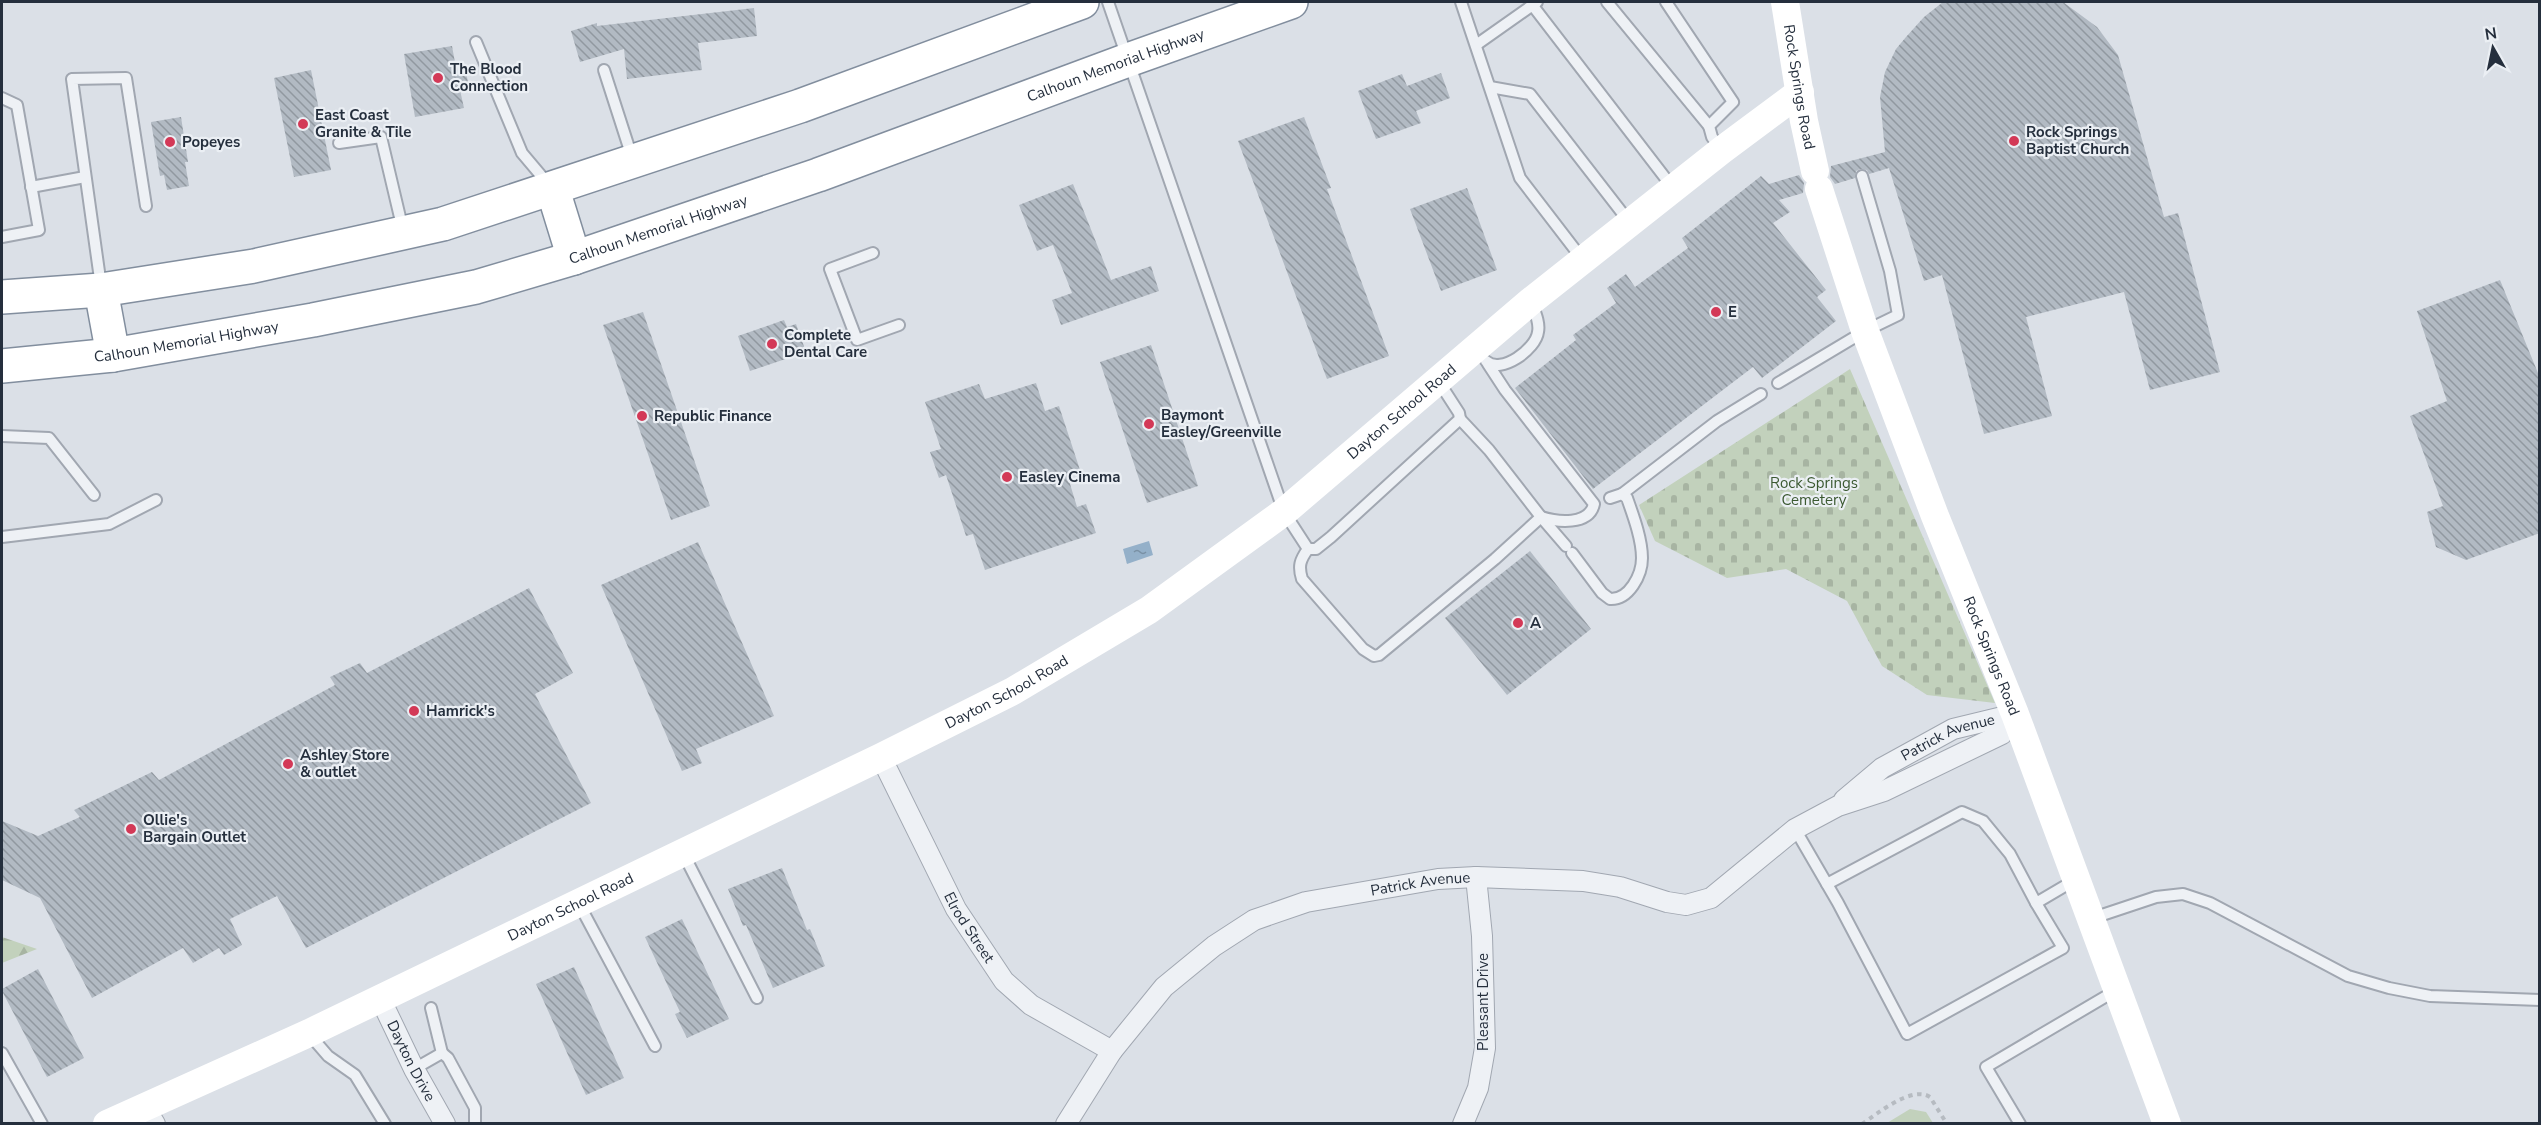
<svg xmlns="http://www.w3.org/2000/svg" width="2541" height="1125" font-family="'Nunito Sans',sans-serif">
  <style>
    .grass { fill: #c2d1bc }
    .forest { fill: url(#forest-firs) }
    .cemetery { fill: url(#cemetery-stones) }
    .water { fill: url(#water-ripples) }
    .building { fill: url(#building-back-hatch) }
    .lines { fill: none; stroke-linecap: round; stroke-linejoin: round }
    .lane-casing { stroke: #a1a7b1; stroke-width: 14 }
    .street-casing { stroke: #a1a7b1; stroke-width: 22 }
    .highway-casing { stroke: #828e9e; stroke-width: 36 }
    .path { stroke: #b6bbc1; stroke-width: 4; stroke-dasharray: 4.5 4.5; stroke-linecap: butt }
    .lane { stroke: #eef1f5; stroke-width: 10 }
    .street { stroke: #eef1f5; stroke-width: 20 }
    .secondary { stroke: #fff; stroke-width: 28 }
    .highway { stroke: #fff; stroke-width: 33 }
    .poi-dot { fill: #d33957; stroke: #ebeff4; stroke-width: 2 }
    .labels { text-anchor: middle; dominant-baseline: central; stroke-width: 4.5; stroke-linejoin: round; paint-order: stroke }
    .street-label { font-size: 15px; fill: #252f3d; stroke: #ebeff4 }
    .poi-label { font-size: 15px; font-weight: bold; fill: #252f3d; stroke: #ebeff4; text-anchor: start }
    .park-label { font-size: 15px; fill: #3b5931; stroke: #ebeff4 }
  </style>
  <defs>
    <pattern id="forest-firs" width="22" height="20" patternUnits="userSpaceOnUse" patternTransform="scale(1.5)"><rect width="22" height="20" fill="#c2d1bc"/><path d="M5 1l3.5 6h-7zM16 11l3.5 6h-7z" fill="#a7b4a2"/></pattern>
    <pattern id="cemetery-stones" width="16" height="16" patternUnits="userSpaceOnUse" patternTransform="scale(1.5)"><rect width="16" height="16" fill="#c2d1bc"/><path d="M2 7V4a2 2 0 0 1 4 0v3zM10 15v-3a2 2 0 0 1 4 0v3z" fill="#a7b4a2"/></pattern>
    <pattern id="water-ripples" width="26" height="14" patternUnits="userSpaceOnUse" patternTransform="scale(1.5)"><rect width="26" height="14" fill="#94b0c9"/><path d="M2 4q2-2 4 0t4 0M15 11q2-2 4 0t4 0" fill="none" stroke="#7990a4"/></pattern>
    <pattern id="building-back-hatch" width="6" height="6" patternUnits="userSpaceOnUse" patternTransform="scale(1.5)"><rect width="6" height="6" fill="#b2bac3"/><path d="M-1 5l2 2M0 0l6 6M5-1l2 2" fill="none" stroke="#9198a0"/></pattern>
  </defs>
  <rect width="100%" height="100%" fill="#dbe0e7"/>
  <polygon class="grass" points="1910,1109 1926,1112 1933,1123 1887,1123"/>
  <polygon class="forest" points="2,937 37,949 2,963"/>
  <polygon class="cemetery" points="1850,369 1995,703 1927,695 1882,666 1847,601 1786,569 1727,578 1655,541 1639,505"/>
  <polygon class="water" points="1149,541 1153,555 1127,564 1123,549"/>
  <g class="building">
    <polygon points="1943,2 2063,2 2097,27 2118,55 2164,217 2178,213 2220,372 2150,390 2124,292 2026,317 2052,416 1984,434 1942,275 1924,281 1889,168 1869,174 1867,170 1860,169 1856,171 1855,178 1835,184 1830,177 1831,166 1885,152 1880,97 1885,72 1896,49 1906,37 1924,17"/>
    <polygon points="754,8 757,36 698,43 702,70 627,79 624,49 580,62 571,31 597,23 597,26"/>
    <polygon points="452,46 456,68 465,66 469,88 460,90 464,108 415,117 404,54"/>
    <polygon points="311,70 331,170 294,177 274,78"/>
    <polygon points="1441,73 1450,98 1416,111 1421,123 1376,139 1358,91 1402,74 1407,86"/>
    <polygon points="181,117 188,162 185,162 189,186 167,190 164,175 160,176 151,122"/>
    <polygon points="1304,117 1331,188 1327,189 1389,356 1327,379 1238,141"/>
    <polygon points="1799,175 1804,183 1803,193 1779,200 1790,212 1773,223 1826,290 1817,297 1836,321 1762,378 1753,367 1593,489 1515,388 1576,340 1573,335 1616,303 1607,288 1626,274 1635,287 1688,248 1682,238 1761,176 1769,184"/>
    <polygon points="1073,184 1111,280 1151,266 1159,291 1061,325 1052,300 1072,293 1053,245 1037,251 1019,205"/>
    <polygon points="1467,188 1497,270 1441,291 1410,209"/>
    <polygon points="2500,280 2540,378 2540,533 2466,560 2436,547 2427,512 2443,506 2410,416 2447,401 2417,311"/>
    <polygon points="643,312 710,506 671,520 603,325"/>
    <polygon points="784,320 787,327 796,324 806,352 750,371 738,336"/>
    <polygon points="1151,345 1198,486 1147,503 1100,362"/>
    <polygon points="1036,383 1045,411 1059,406 1080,470 1067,474 1077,507 1086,504 1096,533 985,570 973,534 966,536 946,475 939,478 930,452 941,449 925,402 979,384 985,399"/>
    <polygon points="698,542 774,716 696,749 702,763 682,771 601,585"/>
    <polygon points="1530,551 1591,629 1507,695 1445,618"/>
    <polygon points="529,588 573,673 535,694 591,803 306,948 277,896 230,919 242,945 224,955 219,948 193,963 183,948 92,998 40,898 2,880 2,821 38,836 80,817 74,810 152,772 159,780 335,685 330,677 360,663 367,673"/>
    <polygon points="782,868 807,930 810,929 825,966 773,988 746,925 743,926 728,889"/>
    <polygon points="682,919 729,1019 687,1038 675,1014 680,1012 645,937"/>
    <polygon points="574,967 624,1078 586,1095 536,984"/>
    <polygon points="38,969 84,1058 47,1077 2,991 2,989"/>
  </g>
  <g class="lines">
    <g class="lane-casing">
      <g id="lane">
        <polyline points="1108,2 1284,512 1308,549 1316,549 1331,537 1460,419 1459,413 1439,382"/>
        <polyline points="1461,2 1520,178 1583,260"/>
        <polyline points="1607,2 1709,126"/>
        <polyline points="1666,2 1733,102 1709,126 1712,137 1720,148"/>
        <polyline points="1533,6 1673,188"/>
        <polyline points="476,42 522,153 549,185"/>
        <polyline points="1476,45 1537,2"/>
        <polyline points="604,70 632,157"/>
        <polyline points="1490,87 1530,94 1630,223"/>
        <polyline points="2,98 17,105 39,230 2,237"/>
        <polyline points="339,143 381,137 403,230"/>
        <polyline points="31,187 85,177"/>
        <polyline points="873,253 830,269 857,340 899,325"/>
        <polyline points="101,286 72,79 126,78 146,206"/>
        <path d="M 1486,361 C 1501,375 1536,349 1538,332 C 1540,323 1535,312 1532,304"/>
        <path d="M 1488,364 L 1505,390 L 1594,504 C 1589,526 1557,522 1541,517"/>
        <polyline points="1778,383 1865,331 1898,315 1890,271 1862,176"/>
        <polyline points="2,436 49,438 94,495"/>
        <polyline points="1622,494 1717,421 1761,394"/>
        <polyline points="1541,517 1566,546"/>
        <polyline points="2,537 109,524 156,500"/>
        <path d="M 1308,549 C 1300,560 1298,566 1302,579 L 1363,649 L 1374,656 L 1379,655 L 1495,559 L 1541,517 L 1489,450 L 1460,419"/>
        <path d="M 1572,553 L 1602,593 L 1610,599 C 1629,600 1642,575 1642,558 C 1642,539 1633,515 1627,498 L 1622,494 L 1610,498"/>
        <polyline points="1795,829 1838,903 1907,1034 2063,948 2036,903 2075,880"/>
        <polyline points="683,853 757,998"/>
        <polyline points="1827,884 1962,812 1983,821 2010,854 2036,903"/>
        <polyline points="579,904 655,1046"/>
        <polyline points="2093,918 2156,897 2183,894 2210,903 2348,976 2389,988 2430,996 2540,1000"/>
        <polyline points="431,1008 442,1053"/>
        <polyline points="309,1034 328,1056 355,1075 385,1124"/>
        <polyline points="2,1053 42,1124"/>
        <polyline points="414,1069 442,1053 448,1058 475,1108 475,1124"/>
        <polyline points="2020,1124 1986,1067 2115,991"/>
      </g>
    </g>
    <g class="street-casing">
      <g id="street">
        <path id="s1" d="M 881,757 L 956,909 L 1004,981 L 1031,1005 L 1112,1051"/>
        <path id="s2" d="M 1844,800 L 1882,768 L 1953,729 L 2015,714"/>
        <path id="s3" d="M 380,998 L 414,1069 L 445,1124"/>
        <polyline points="145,1107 155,1124"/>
        <path id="s4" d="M 1066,1124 L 1112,1051 L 1164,987 L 1214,946 L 1254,920 L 1306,902 L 1438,879 L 1476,877 L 1583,881 L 1620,887 L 1667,902 L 1686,905 L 1711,898 L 1795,829 L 1838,806 L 1884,791 L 2002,734 L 2015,714"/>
        <polyline points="1463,1124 1478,1088 1485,1048 1482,936 1476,877"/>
      </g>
    </g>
    <g class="highway-casing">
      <g id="highway">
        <polyline points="553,190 574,258"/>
        <polyline points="101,290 113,355"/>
        <polyline points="2,297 101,290 254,266 443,224 800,106 1082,2"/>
        <path id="s8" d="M 2,366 L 113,355 L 313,320 L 476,287 L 574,258 L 818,175 L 1128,60 L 1291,2"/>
      </g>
    </g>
    <path class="path" d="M 1862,1124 C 1877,1114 1912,1085 1930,1097 L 1947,1124"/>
    <use href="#lane" class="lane"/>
    <use href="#street" class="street"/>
    <g class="secondary">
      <path id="s5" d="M 1785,2 L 1804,121 L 1815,171"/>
      <path id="s6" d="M 1819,189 L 1865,331 L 1935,516 L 2015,714 L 2167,1124"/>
      <path id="s7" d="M 107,1124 L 309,1033 L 881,757 L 1013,691 L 1149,610 L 1284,512 L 1531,301 L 1722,150 L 1800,92"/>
    </g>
    <use href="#highway" class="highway"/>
  </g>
  <g class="poi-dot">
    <circle cx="438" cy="78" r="6"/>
    <circle cx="303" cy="124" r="6"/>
    <circle cx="2014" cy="141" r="6"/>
    <circle cx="170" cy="142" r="6"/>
    <circle cx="1716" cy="312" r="6"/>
    <circle cx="772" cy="344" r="6"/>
    <circle cx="642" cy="416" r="6"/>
    <circle cx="1149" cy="424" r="6"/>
    <circle cx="1007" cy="477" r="6"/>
    <circle cx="1518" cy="623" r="6"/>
    <circle cx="414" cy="711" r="6"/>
    <circle cx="288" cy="764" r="6"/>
    <circle cx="131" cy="829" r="6"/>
  </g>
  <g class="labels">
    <g class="street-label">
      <text stroke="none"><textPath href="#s8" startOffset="1158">Calhoun Memorial Highway</textPath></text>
      <text stroke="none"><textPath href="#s5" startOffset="86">Rock Springs Road</textPath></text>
      <text stroke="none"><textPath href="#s8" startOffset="672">Calhoun Memorial Highway</textPath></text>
      <text stroke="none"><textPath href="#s8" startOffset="186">Calhoun Memorial Highway</textPath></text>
      <text stroke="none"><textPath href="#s7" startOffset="1484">Dayton School Road</textPath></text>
      <text stroke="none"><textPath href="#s6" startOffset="498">Rock Springs Road</textPath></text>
      <text stroke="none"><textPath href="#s7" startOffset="998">Dayton School Road</textPath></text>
      <text stroke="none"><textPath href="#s2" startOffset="123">Patrick Avenue</textPath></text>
      <text stroke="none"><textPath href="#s4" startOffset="452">Patrick Avenue</textPath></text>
      <text stroke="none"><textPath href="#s7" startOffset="512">Dayton School Road</textPath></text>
      <text stroke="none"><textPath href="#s1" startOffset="192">Elrod Street</textPath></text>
      <text transform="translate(1483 1002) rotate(-90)">Pleasant Drive</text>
      <text stroke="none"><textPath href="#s3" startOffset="70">Dayton Drive</textPath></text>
    </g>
    <g class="poi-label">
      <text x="450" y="69">The Blood<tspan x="450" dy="17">Connection</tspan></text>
      <text x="315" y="115">East Coast<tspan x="315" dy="17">Granite &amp; Tile</tspan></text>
      <text x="2026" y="132">Rock Springs<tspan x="2026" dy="17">Baptist Church</tspan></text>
      <text x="182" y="142">Popeyes</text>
      <text x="1728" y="312">E</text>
      <text x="784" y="335">Complete<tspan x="784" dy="17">Dental Care</tspan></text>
      <text x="1161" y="415">Baymont<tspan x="1161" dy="17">Easley/Greenville</tspan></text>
      <text x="654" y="416">Republic Finance</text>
      <text x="1019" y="477">Easley Cinema</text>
      <text x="1530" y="623">A</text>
      <text x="426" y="711">Hamrick's</text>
      <text x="300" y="755">Ashley Store<tspan x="300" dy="17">&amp; outlet</tspan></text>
      <text x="143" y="820">Ollie's<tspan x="143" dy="17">Bargain Outlet</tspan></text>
    </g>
    <g class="park-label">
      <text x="1814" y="483">Rock Springs<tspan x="1814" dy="17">Cemetery</tspan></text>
    </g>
  </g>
  <rect width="2541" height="1125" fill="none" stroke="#252f3d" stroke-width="6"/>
  <g transform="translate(2493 48) rotate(351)" stroke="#ebeff4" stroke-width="4.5" paint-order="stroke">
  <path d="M0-4.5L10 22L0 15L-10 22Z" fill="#252f3d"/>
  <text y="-9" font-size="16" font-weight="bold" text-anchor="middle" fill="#252f3d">N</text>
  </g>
</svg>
